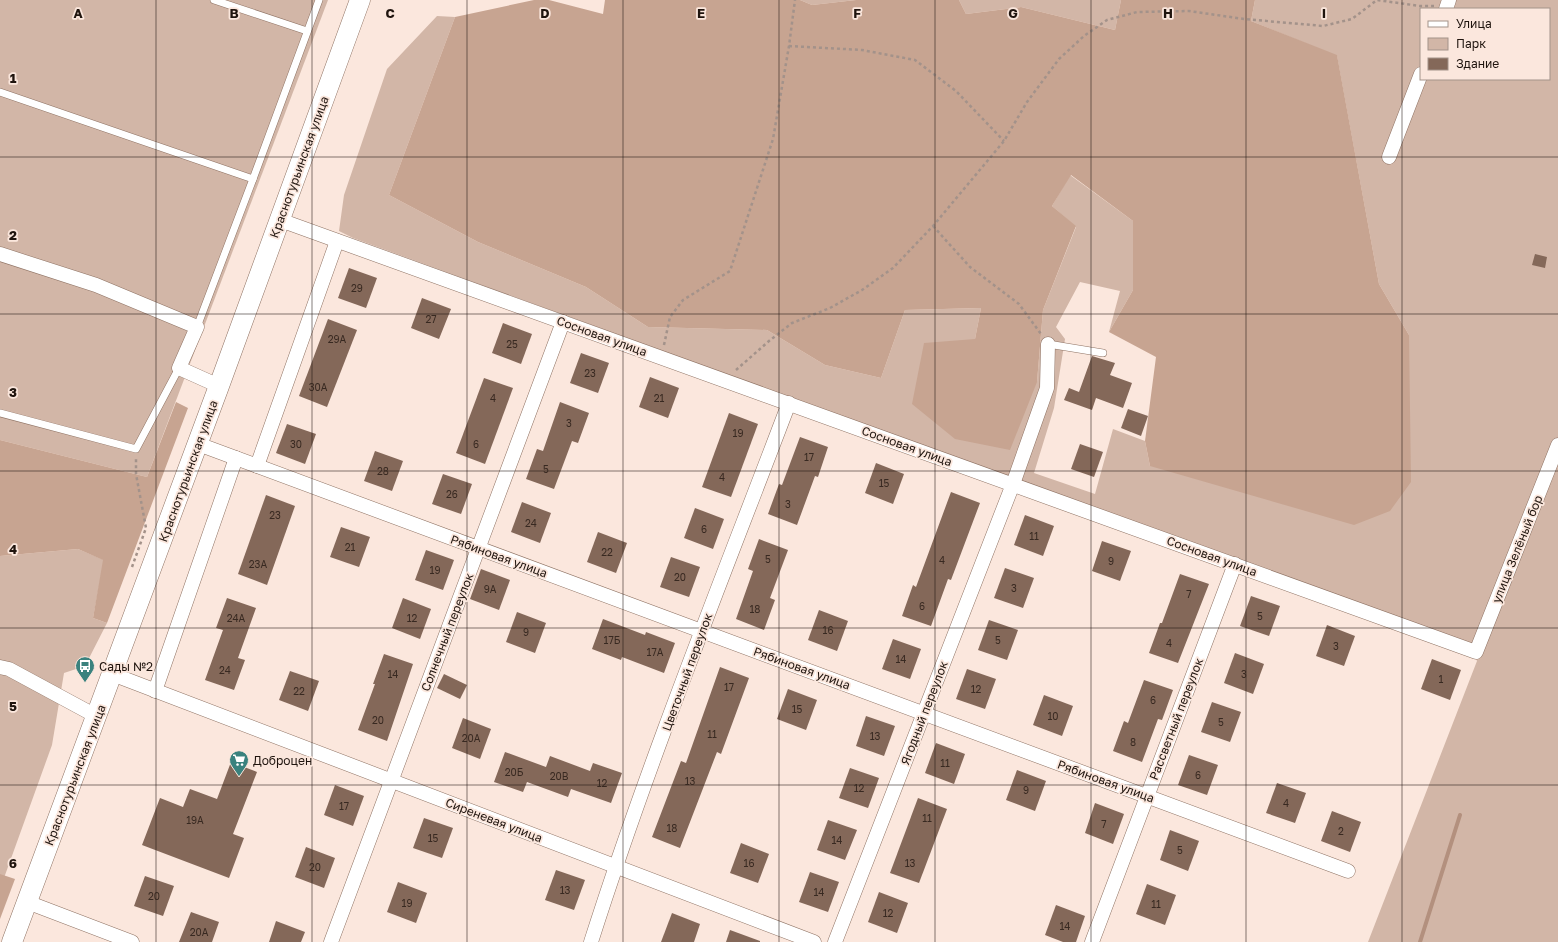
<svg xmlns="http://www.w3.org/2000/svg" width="1558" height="942" font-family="'Golos Text',sans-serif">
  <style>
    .green { fill: #d2b6a7; fill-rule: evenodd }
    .forest { fill: #c7a491 }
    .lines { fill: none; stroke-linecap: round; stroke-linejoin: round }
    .stream { stroke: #b3907e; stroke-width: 4 }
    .building { fill: #846859 }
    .lane-casing { stroke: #8f7364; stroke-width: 8 }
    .street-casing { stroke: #8f7364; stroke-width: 15 }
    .secondary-casing { stroke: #8f7364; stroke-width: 21 }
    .path { stroke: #a3928a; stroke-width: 2.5; stroke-dasharray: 3 3; stroke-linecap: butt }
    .lane { stroke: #fff; stroke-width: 7 }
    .street { stroke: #fff; stroke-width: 14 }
    .secondary { stroke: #fff; stroke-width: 20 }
    .grid { fill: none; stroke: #1f140e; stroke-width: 1; stroke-opacity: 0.55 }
    .labels { text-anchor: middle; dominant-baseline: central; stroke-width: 3.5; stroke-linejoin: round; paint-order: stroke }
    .number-label { font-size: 10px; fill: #382921 }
    .street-label { font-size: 12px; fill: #1f140e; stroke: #fbe7dd }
    .poi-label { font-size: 12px; fill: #1f140e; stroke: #fbe7dd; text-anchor: start }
    .grid-label { font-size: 13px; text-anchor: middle; font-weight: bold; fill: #1f140e; stroke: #fbe7dd; stroke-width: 3.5; stroke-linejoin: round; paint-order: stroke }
  </style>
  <rect width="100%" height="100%" fill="#fbe7dd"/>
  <g class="green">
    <polygon points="0,0 328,0 147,477 0,440"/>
    <polygon points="800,0 856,0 812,5"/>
    <polygon points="959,0 1121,0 1115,30 1021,7 966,14"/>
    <path d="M 1255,0 L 1558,0 L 1558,942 L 1368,942 L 1477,661 L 1469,643 L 1128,521 L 353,238 L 339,231 L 344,195 L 387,69 L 437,16 L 455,17 L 389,195 L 478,242 L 586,287 L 648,327 L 767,330 L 825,365 L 881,378 L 905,310 L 981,308 L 975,339 L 1037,382 L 1043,310 L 1076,227 L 1052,206 L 1070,175 L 1133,221 L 1133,290 L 1109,332 L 1120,291 L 1080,282 L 1056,327 L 1065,339 L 1054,408 L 1034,473 L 1095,494 L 1113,429 L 1145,441 L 1150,466 L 1409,335 L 1379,284 L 1337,56 L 1251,21 ZM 1421,9 L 1549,9 L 1549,79 L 1421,79 Z"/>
    <polygon points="78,549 104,560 93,618 107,623 85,666 64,673 52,745 0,889 0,556"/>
  </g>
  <g class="forest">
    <polygon points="534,0 549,0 603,14 605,0 800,0 812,5 856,0 959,0 966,14 1021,7 1115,30 1121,0 1255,0 1251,21 1337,55 1379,284 1409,335 1411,482 1390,511 1354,525 1150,466 1145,441 1156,357 1109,332 1133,290 1133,221 1071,175 1052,206 1076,226 1043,310 1037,382 1010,450 955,439 912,404 924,343 975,339 981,308 905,310 881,378 825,365 767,330 648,327 586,287 478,242 389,195 455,17"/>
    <polygon points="176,402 188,408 107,623 93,618 103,560 78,549 0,556 0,440 147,477"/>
    <polygon points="0,874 15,879 0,919"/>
  </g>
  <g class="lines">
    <polyline class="stream" points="1420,942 1460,815"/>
  </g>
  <g class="building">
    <polygon points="1535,254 1547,257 1545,268 1532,265"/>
    <polygon points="349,268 377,278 366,308 338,298"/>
    <polygon points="422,298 451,309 439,339 411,328"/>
    <polygon points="328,319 357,330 327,407 299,396"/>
    <polygon points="503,323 532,334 521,364 492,353"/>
    <polygon points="581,353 609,363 598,393 570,383"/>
    <polygon points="1092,356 1115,363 1110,375 1132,383 1123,408 1096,398 1092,410 1064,400 1069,388 1079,392"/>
    <polygon points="650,377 679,388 668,418 639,407"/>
    <polygon points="484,378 513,388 485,464 456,453"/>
    <polygon points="560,402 589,413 578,443 572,441 554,489 526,479 537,449 543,451"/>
    <polygon points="1128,409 1148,416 1141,436 1121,428"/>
    <polygon points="729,413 758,424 731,497 702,487"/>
    <polygon points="287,424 316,434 305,464 276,453"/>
    <polygon points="800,437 828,447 818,477 815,476 797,525 768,514 779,484 782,485"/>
    <polygon points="1080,444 1103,452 1094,477 1071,469"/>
    <polygon points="375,451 403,461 392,491 364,481"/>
    <polygon points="876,463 904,474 893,504 865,493"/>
    <polygon points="443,474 472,484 461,514 432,504"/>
    <polygon points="951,492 980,503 951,580 948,579 931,626 902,616 913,585 916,587"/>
    <polygon points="266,495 295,506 267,585 238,574"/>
    <polygon points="522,502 551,513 540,543 511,532"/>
    <polygon points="695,508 724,519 713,549 684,538"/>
    <polygon points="1025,515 1054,526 1043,556 1014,545"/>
    <polygon points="341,527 370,537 359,567 330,557"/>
    <polygon points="598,532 627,543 616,573 587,562"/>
    <polygon points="759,539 788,550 770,598 775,600 764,630 736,619 753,571 748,569"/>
    <polygon points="1102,541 1131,551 1120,581 1092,571"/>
    <polygon points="426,550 454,560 443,590 415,580"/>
    <polygon points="671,557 700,567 689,597 660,587"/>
    <polygon points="1005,568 1034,578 1023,608 994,598"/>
    <polygon points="481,569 510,580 499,610 470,599"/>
    <polygon points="1180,574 1209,584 1178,663 1149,653 1160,623 1162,623"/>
    <polygon points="1251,596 1280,606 1269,636 1240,626"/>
    <polygon points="227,598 256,608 238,658 245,660 234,690 205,680 223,630 216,628"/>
    <polygon points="403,598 431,609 420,639 392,628"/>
    <polygon points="819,610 848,621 837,651 808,640"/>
    <polygon points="517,612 546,623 535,653 506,642"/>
    <polygon points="603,619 645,635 646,632 675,643 664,673 622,657 621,660 592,649"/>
    <polygon points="989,620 1018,630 1007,660 978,650"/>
    <polygon points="1327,625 1355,636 1344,666 1316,656"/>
    <polygon points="893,639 921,649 910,679 882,669"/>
    <polygon points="1235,653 1264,664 1253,694 1224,683"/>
    <polygon points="384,654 413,664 387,741 358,730 375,684 373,684"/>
    <polygon points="1432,659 1461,670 1450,700 1421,689"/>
    <polygon points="720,667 749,678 721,754 717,752 680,848 652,837 681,761 686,763"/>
    <polygon points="967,669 996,679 985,709 956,699"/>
    <polygon points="290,671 319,681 308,711 279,700"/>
    <polygon points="444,674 467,685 460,699 437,688"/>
    <polygon points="1144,680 1173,690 1162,720 1158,719 1142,762 1113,751 1124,721 1128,723"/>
    <polygon points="788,689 817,700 806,730 777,719"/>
    <polygon points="1044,695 1073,706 1062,736 1033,725"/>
    <polygon points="1212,702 1241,712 1230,742 1201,732"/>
    <polygon points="866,716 895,726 884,756 856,746"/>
    <polygon points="463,718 491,729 480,759 452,748"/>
    <polygon points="936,743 965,754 954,784 925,773"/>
    <polygon points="505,752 546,767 550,756 590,771 593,763 622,773 611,803 571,789 568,797 527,782 523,792 494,782"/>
    <polygon points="1189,755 1218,765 1207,795 1178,785"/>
    <polygon points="231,762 257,772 233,834 244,838 229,878 142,845 160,798 183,807 190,789 217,799"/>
    <polygon points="850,768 879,778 868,808 839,798"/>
    <polygon points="1017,770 1046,781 1035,811 1006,800"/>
    <polygon points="1277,783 1306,793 1295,823 1266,813"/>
    <polygon points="335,785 364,796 353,826 324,815"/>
    <polygon points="918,798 947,809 919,883 890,873"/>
    <polygon points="1095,803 1124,814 1113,844 1085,833"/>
    <polygon points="1332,811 1361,822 1350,852 1321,841"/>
    <polygon points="424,818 453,828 442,858 413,848"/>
    <polygon points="828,820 857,830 845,860 817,850"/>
    <polygon points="1170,830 1199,841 1188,871 1160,860"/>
    <polygon points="741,843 769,854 758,883 730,873"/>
    <polygon points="306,847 335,858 324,888 295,877"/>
    <polygon points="556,870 585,880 574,910 545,900"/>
    <polygon points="810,872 839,882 828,912 799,902"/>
    <polygon points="145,876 174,886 163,916 134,906"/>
    <polygon points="398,882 427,893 416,923 387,912"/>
    <polygon points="1147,884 1176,895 1165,925 1136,914"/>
    <polygon points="879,892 908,903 897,933 868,922"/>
    <polygon points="1056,905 1085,916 1076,942 1063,942 1045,935"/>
    <polygon points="191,912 219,922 212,942 179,942"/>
    <polygon points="672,913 700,924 694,942 661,942"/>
    <polygon points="276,921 305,932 301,942 269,942"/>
    <polygon points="730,930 760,941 760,942 726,942"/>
  </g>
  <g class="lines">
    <g class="lane-casing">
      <g id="lane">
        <polyline points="214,0 307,31"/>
        <polyline points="0,92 253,179"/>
        <polyline points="197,327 253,179 319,0"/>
        <polyline points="1048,344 1103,353"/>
        <polyline points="0,413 136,449 179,368"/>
      </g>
    </g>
    <g class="street-casing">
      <g id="street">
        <polyline points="1446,9 1449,0"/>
        <polyline points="1389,157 1421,74"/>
        <polyline points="280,220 1476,652 1558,445"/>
        <polyline points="0,254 96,285 197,327 179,368 219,386"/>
        <polyline points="198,444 1348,871"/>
        <polyline points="257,466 337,241"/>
        <polyline points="0,667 9,669 96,716"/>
        <polyline points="112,674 814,942"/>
        <polyline points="155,691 236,458"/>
        <polyline points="27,902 132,942"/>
        <polyline points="331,942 563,322"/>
        <path d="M 591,942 C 649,760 721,582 789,403"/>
        <polyline points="835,942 1013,484 1047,388 1048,344"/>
        <polyline points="1092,942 1235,564"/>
      </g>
    </g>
    <g class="secondary-casing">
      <polyline id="secondary" points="12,942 219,386 360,0"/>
    </g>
    <g class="path">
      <polyline points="789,46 862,50 915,60 956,91 1004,141"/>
      <polyline points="933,226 970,267 1019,304 1041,334"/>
      <polyline points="664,345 670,317 683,300 730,271 773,139 789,46 795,0"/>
      <polyline points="736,370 769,341 792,323 830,308 862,290 893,268 933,226 1004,141 1027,102 1059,59 1084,36 1107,20 1137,12 1189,11 1244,19 1323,26 1352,19 1377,0 1420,6 1434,6"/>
      <polyline points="132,567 146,528 136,474 136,457"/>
    </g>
    <use href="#lane" class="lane"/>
    <use href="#street" class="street"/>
    <use href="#secondary" class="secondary"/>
  </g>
  <path class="grid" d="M 156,0 L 156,942M 312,0 L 312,942M 467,0 L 467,942M 623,0 L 623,942M 779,0 L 779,942M 935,0 L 935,942M 1091,0 L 1091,942M 1246,0 L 1246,942M 1402,0 L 1402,942M 0,157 L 1558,157M 0,314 L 1558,314M 0,471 L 1558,471M 0,628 L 1558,628M 0,785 L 1558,785"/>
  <defs>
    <g id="bus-pin" transform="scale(1)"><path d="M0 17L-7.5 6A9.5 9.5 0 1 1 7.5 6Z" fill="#3a827e" stroke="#fbe7dd"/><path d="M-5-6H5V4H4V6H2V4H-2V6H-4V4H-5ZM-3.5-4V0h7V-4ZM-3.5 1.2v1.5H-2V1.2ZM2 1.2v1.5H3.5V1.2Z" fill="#fff"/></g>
    <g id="supermarket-pin" transform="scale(1)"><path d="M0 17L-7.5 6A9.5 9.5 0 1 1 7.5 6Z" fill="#3a827e" stroke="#fbe7dd"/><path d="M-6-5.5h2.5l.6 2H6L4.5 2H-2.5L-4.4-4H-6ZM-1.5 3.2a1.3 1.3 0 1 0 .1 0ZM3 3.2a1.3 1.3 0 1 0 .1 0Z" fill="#fff"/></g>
  </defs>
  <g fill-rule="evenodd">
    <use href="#bus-pin" x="85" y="666"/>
    <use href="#supermarket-pin" x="239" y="760"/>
  </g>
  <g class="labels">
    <g class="number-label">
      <text x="357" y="288">29</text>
      <text x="431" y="319">27</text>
      <text x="337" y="339">29А</text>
      <text x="512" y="344">25</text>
      <text x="590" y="373">23</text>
      <text x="318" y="387">30А</text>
      <text x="493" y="398">4</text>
      <text x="659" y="398">21</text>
      <text x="569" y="423">3</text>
      <text x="738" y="433">19</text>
      <text x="296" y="444">30</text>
      <text x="476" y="444">6</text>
      <text x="809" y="457">17</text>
      <text x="546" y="469">5</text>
      <text x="383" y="471">28</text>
      <text x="722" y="477">4</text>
      <text x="884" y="483">15</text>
      <text x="452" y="494">26</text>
      <text x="788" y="504">3</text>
      <text x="275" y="515">23</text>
      <text x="531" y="523">24</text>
      <text x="704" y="529">6</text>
      <text x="1034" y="536">11</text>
      <text x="350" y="547">21</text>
      <text x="607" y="552">22</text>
      <text x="768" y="559">5</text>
      <text x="942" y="560">4</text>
      <text x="1111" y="561">9</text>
      <text x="258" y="564">23А</text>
      <text x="435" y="570">19</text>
      <text x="680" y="577">20</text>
      <text x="1014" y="588">3</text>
      <text x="490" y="589">9А</text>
      <text x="1189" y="594">7</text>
      <text x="922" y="606">6</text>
      <text x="755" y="609">18</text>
      <text x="1260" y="616">5</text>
      <text x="236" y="618">24А</text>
      <text x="412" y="618">12</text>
      <text x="828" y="630">16</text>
      <text x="526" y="632">9</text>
      <text x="612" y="640">17Б</text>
      <text x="998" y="640">5</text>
      <text x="1169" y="643">4</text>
      <text x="1336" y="646">3</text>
      <text x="655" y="652">17А</text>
      <text x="901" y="659">14</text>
      <text x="225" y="670">24</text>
      <text x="393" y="674">14</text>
      <text x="1244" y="674">3</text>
      <text x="1441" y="679">1</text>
      <text x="729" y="687">17</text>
      <text x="976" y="689">12</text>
      <text x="299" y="691">22</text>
      <text x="1153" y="700">6</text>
      <text x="797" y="709">15</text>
      <text x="1053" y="716">10</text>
      <text x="378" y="720">20</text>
      <text x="1221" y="722">5</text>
      <text x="712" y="734">11</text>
      <text x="875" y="736">13</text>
      <text x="471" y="738">20А</text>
      <text x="1133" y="742">8</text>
      <text x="945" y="763">11</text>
      <text x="514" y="772">20Б</text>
      <text x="1198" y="775">6</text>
      <text x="559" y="776">20В</text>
      <text x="690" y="781">13</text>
      <text x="602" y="783">12</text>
      <text x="859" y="788">12</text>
      <text x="1026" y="790">9</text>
      <text x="1286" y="803">4</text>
      <text x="344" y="806">17</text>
      <text x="927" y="818">11</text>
      <text x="195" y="820">19А</text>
      <text x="1104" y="824">7</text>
      <text x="672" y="828">18</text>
      <text x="1341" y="831">2</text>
      <text x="433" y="838">15</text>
      <text x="837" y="840">14</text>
      <text x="1180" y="850">5</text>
      <text x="749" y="863">16</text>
      <text x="910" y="863">13</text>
      <text x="315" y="867">20</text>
      <text x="565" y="890">13</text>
      <text x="819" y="892">14</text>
      <text x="154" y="896">20</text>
      <text x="407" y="903">19</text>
      <text x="1156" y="904">11</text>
      <text x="888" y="913">12</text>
      <text x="1065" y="926">14</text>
      <text x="199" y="932">20А</text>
    </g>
    <g class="street-label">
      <text transform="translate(299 167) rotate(-70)">Краснотурьинская улица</text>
      <text transform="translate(602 336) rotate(20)">Сосновая улица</text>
      <text transform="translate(907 446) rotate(20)">Сосновая улица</text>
      <text transform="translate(188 471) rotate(-70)">Краснотурьинская улица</text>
      <text transform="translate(1517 549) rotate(-68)">улица Зелёный бор</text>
      <text transform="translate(499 556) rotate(20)">Рябиновая улица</text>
      <text transform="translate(1212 556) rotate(20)">Сосновая улица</text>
      <text transform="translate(447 632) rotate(-69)">Солнечный переулок</text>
      <text transform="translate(802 668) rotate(20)">Рябиновая улица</text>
      <text transform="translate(687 672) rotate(-70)">Цветочный переулок</text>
      <text transform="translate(924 713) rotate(-69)">Ягодный переулок</text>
      <text transform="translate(1176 719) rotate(-69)">Рассветный переулок</text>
      <text transform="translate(75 775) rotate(-69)">Краснотурьинская улица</text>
      <text transform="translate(1106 781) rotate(20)">Рябиновая улица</text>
      <text transform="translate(494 820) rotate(21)">Сиреневая улица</text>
    </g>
    <g class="poi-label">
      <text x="99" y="666">Сады №2</text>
      <text x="253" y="760">Доброцен</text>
    </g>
  </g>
  <g class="grid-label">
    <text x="78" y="18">A</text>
    <text x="234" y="18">B</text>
    <text x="390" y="18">C</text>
    <text x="545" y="18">D</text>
    <text x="701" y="18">E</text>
    <text x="857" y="18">F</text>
    <text x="1013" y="18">G</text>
    <text x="1168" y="18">H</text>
    <text x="1324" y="18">I</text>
    <text x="13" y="83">1</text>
    <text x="13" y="240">2</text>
    <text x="13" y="397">3</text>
    <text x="13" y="554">4</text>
    <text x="13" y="711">5</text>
    <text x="13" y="868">6</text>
  </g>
  <rect x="1420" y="8" width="130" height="72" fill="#fbe7dd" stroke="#a3938a"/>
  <rect x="1428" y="21" width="20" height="6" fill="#ffffff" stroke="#a3938a"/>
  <text x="1456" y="28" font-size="12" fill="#1f140e">Улица</text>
  <rect x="1428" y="38" width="20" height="12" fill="#d2b6a7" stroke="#a3938a"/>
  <text x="1456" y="48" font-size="12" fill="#1f140e">Парк</text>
  <rect x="1428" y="58" width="20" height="12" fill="#846859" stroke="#a3938a"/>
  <text x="1456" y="68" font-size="12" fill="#1f140e">Здание</text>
</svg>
